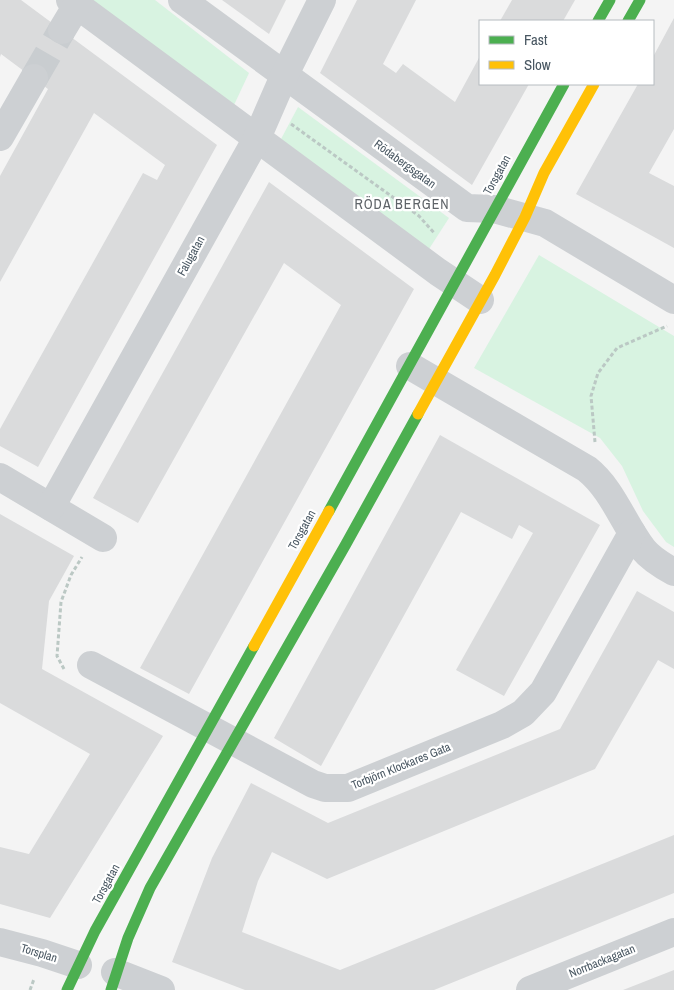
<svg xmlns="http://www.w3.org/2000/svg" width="674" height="990" font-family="'Archivo Narrow',sans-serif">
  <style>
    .green { fill: #d8f3e1 }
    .building { fill: #dadbdc }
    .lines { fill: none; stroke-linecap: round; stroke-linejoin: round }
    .street-tunnel { stroke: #c9cdd0; stroke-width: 28; stroke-dasharray: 28 14; stroke-linecap: butt }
    .path { stroke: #bbc8c4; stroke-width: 3; stroke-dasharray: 4 2.5; stroke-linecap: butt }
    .street { stroke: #cdd0d3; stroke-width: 28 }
    .fast { stroke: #4caf50; stroke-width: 11 }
    .slow { stroke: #ffc107; stroke-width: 11 }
    .labels { text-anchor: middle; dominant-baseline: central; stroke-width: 4.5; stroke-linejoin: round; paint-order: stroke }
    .street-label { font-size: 12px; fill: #495762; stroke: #fff }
    .neighbourhood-label { font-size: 14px; letter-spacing: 1px; fill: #5e6368; stroke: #fff }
  </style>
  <rect width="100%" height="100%" fill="#f4f4f4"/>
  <g class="green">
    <polygon points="92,0 155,0 249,73 234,105"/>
    <polygon points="298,107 449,218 429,249 281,139"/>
    <polygon points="539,255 674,336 674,547 666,542 643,511 622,466 600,438 474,368"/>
  </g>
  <g class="building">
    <polygon points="0,0 21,0 217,145 38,467 0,446 0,429 143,173 157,180 165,165 94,113 0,282 0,176 48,89 1,54 0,57"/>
    <polygon points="222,0 286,0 269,34"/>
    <polygon points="357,0 416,0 383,64 396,73 403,64 455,102 480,56 480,84 529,84 472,185 320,73"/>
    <polygon points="512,0 575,0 563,21 500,21"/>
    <polygon points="674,18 674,129 649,173 674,186 674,248 576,194 638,84 653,84 653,57"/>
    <polygon points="269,182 414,289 189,694 140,668 341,305 284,263 138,523 93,498"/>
    <polygon points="440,435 600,525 504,696 456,670 533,533 519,525 512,539 461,512 321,766 274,738"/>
    <polygon points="0,514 74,556 49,601 42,669 163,736 50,918 0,904 0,847 29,854 90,754 0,703"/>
    <polygon points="637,591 674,612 674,669 658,660 595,769 327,879 272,852 258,881 242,932 340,970 674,835 674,893 434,990 245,990 172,962 212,858 251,783 328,823 560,729"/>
    <polygon points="674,970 674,990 623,990"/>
  </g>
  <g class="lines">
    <polyline class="street-tunnel" points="34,78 62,30"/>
    <g class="path">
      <polyline points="291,124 419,216 435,234"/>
      <polyline points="595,442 591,396 598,373 617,348 667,326"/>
      <polyline points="64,669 57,656 61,602 71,575 82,557"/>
      <polyline points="30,990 34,979"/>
    </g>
    <g class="street">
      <polyline points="70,0 438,272 480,300"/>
      <polyline points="182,0 467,208 494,209 545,223 674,300"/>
      <polyline points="62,30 77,5"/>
      <polyline points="0,137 34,78"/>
      <path d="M 410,366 L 587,469 C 613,490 623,523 643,549 C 651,559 663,566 674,572"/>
      <polyline points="0,477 103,538"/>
      <polyline points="51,507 257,138 284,76 322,0"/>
      <polyline points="91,665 313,784 325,788 348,788 502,725 523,713 543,692 632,533"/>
      <polyline points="0,942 42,953 78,965"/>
      <polyline points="115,972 161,990"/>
      <polyline points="530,990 674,932"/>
    </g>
    <g class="fast">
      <polyline points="598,21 610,0"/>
      <polyline points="628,21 640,0"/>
      <polyline points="329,511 564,84"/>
      <polyline points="67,990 95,931 254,646"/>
      <polyline points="111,990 128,938 150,888 346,544 418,414"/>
    </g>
    <g class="slow">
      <polyline points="418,414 495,275 525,217 544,173 594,84"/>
      <polyline points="254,646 329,511"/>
    </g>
  </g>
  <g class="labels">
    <g class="street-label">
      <text transform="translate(405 164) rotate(36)">Rödabergsgatan</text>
      <text transform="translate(497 175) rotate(-61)">Torsgatan</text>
      <text transform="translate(191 256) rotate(-61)">Falugatan</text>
      <text transform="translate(302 530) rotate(-61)">Torsgatan</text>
      <text transform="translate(401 766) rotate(-22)">Torbjörn Klockares Gata</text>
      <text transform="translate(106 884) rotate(-61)">Torsgatan</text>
      <text transform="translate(39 953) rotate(17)">Torsplan</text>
      <text transform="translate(602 961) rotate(-22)">Norrbackagatan</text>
    </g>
    <g class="neighbourhood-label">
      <text x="402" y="204">RÖDA BERGEN</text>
    </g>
  </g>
  <rect x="479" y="20" width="175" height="65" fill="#ffffff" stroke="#b6bcc0"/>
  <rect x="489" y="36" width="25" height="8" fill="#4caf50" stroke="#b6bcc0"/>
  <text x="524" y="45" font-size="15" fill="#495762">Fast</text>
  <rect x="489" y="61" width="25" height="8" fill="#ffc107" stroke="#b6bcc0"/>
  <text x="524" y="70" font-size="15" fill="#495762">Slow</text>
</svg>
